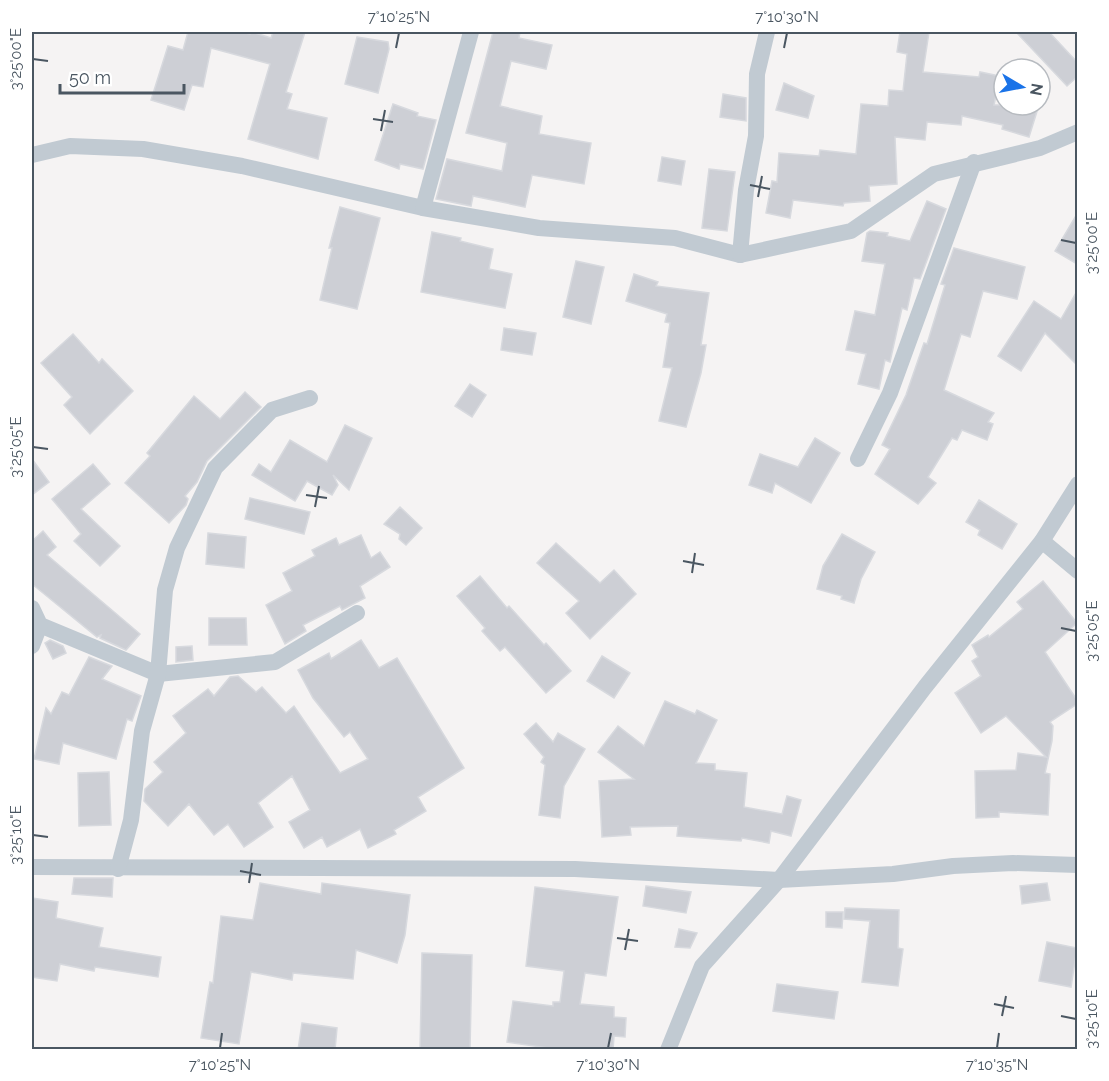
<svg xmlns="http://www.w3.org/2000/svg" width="1109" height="1081" font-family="Raleway,sans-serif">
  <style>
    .building { fill: #cdcfd5; stroke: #d7d9de; stroke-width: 1.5 }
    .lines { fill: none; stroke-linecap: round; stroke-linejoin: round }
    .minor { stroke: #c1cad2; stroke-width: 16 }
    .ticks { fill: none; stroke: #4a5661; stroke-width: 2 }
    .neatline { fill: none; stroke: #4a5661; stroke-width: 2 }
    .ticks-label { font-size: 15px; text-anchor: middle; fill: #4a5661 }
  </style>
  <rect width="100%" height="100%" fill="#f5f3f3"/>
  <g class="building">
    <polygon points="188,32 240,32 250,34 252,32 271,38 273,32 305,32 286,92 292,94 287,109 327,118 318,159 248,139 270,64 211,48 203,87 192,85 184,110 151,100 168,46 183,50"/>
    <polygon points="493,32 520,32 519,38 552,45 546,69 511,61 500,106 542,116 539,134 591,143 584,184 532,175 525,207 473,196 471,206 436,199 447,159 502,171 507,143 466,133"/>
    <polygon points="900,32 929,32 923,72 979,77 980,72 1000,76 994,105 1039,105 1029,137 1002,129 1003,125 962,116 961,125 927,122 925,140 895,137 897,184 869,186 870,201 844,203 843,206 793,200 790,218 766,213 772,181 777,182 779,153 819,156 820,150 856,154 861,104 888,106 889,90 903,91 907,54 897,52"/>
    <polygon points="1016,32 1049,32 1077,62 1077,77 1067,86"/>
    <polygon points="357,37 388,42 389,49 378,93 345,84"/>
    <polygon points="784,83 814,96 808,118 776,110"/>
    <polygon points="723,94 746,98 746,121 720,117"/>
    <polygon points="393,104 418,113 417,116 436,120 423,169 400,164 399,169 375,160"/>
    <polygon points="662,157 685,161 681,185 658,181"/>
    <polygon points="709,169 735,172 727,231 702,228"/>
    <polygon points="927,201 946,209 920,279 914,278 907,310 902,308 890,362 885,360 879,389 858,384 866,354 846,350 855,311 875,315 885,264 862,261 867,233 870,231 888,233 887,236 910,241"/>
    <polygon points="340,207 380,218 357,309 320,300 332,248 329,248"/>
    <polygon points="1077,214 1077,264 1055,251"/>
    <polygon points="432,232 461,238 460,241 493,249 489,269 512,274 505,308 421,292"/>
    <polygon points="954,248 1025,267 1017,299 983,291 970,337 961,334 944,390 994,413 988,422 993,424 987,440 962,430 957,440 952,438 928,477 936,483 918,504 875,474 890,449 882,445 906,395 924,343 927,344 945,285 941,284"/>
    <polygon points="576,261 604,267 591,324 563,317"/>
    <polygon points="634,274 658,282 656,286 709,293 701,345 706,345 701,373 686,427 659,421 672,368 663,367 670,323 665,322 667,314 626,301"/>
    <polygon points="1077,291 1077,365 1045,333 1021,371 998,356 1034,301 1061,319"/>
    <polygon points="504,328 536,333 532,355 501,350"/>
    <polygon points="73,334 99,363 102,359 133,391 90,434 64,405 72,397 41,363"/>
    <polygon points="470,384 486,395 472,417 455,406"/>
    <polygon points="245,392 261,407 207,461 197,482 185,496 188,499 186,505 169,523 125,483 150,456 147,453 194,396 220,419"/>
    <polygon points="345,425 372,438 349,490 333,475 338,485 332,495 307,481 295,501 252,475 259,464 271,472 290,440 327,462"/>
    <polygon points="815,438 840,453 811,503 775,483 772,493 749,485 760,454 798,467"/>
    <polygon points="32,459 49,482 32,495"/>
    <polygon points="93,464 110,484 81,509 120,546 100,566 74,541 81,534 52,499"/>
    <polygon points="250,498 310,512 304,534 245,519"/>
    <polygon points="979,500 1017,524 1002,549 978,535 980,530 966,522"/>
    <polygon points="400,507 422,528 406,545 399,539 400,534 384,524"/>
    <polygon points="43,531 56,547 47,555 140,634 126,650 100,638 101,635 97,637 32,584 32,541"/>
    <polygon points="208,533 246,537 244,568 206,564"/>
    <polygon points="842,534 875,552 861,579 854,603 841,599 842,596 817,589 823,566"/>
    <polygon points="361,535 371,558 380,552 390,567 360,586 365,598 342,610 340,606 303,625 306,631 285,644 266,605 292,591 283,573 315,556 312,550 336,538 339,545"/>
    <polygon points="556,543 600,583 614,570 636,594 590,639 566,613 579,601 537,563"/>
    <polygon points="480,576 507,608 509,606 544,645 546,643 571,671 546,693 505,647 500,651 482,631 485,628 457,596"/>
    <polygon points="1043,581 1077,623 1045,652 1077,700 1077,704 1050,722 1053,726 1052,741 1045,773 1050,774 1048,815 999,812 999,817 976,818 975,771 1016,770 1018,753 1046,757 1006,716 981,733 955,693 981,676 972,661 978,657 972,645 988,635 989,637 1023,609 1017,602"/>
    <polygon points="209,618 246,618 247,645 209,645"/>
    <polygon points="50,640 63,646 66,653 53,659 45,643"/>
    <polygon points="361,640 379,668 397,658 464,768 418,797 426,811 394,830 396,834 368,848 360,829 327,847 322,837 304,848 289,822 310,810 292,776 258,803 273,827 244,847 228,824 214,835 189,804 168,826 144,801 145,789 163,772 154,762 186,733 173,716 208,689 214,696 230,677 238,676 256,692 262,687 286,713 294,706 340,773 368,759 350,732 344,737 313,698 298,670 329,653 331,659"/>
    <polygon points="192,646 193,660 176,662 176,647"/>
    <polygon points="602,656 630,673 614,698 587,681"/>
    <polygon points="89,657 112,666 102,679 141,696 132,721 127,719 116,759 63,743 59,764 34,759 46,708 51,714 62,692 69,695"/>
    <polygon points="665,701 695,714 697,710 717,720 696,763 715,764 715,770 747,773 744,807 782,814 787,796 801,800 791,836 771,831 769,843 742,838 741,841 677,836 678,826 630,827 631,835 602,837 599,781 634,779 598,752 618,726 644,746"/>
    <polygon points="536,723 553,742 558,733 585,749 564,786 560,818 539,815 545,765 541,762 544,757 524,734"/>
    <polygon points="109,772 111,825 79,826 78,773"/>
    <polygon points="74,878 113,878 112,897 72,894"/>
    <polygon points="260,883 321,894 322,883 410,895 405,935 397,963 356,950 353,979 293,973 292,980 251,972 239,1044 201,1038 210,982 213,983 221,916 253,920"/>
    <polygon points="1047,883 1050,900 1022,904 1020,886"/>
    <polygon points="646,886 691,892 686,913 643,906"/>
    <polygon points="535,887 618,897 606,976 585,973 580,1004 614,1007 614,1017 626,1018 625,1037 614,1036 613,1050 562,1050 507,1042 513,1001 553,1006 553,1002 560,1002 564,971 526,966"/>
    <polygon points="32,898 58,902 56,918 103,928 99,947 161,957 158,977 95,967 94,971 60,964 57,981 32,977"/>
    <polygon points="845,908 899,910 898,948 903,949 898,986 862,982 870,921 844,919"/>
    <polygon points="826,912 843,912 842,928 826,927"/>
    <polygon points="679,929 697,933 690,948 675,947"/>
    <polygon points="1047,942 1077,948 1071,987 1039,981"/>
    <polygon points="422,953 472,955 470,1050 420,1050"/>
    <polygon points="777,984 838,992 834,1019 773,1011"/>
    <polygon points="302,1023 337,1028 335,1050 298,1050"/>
  </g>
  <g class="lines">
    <g class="minor">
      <polyline points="32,155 70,146 143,149 242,166 423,208 539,228 675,238 740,255 851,231 934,174 1040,148 1078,132"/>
      <polyline points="423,208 471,32"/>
      <polyline points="740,255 746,190 756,136 757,74 767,32"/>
      <polyline points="858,459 890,393 974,162"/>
      <polyline points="1042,541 1078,571"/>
      <polyline points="32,608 40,625 158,674 275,662 357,613"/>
      <polyline points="32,646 40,625"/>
      <polyline points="32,867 575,869 779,880 893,874 953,866 1013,863 1078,865"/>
      <polyline points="118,869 131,820 142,731 158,674 165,590 177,548 215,468 272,410 310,398"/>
      <polyline points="668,1050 702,966 779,880 925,687 1042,541 1078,484"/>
    </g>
  </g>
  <path class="ticks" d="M 396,48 L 399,33M 784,48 L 787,33M 33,59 L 48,61M 373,119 L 393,122M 381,131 L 385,110M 750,185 L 770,189M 758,197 L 762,176M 1061,240 L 1076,243M 33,447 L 48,449M 306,495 L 327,498M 315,507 L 319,486M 683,561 L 704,565M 692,573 L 695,553M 1061,628 L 1076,631M 33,835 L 48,837M 240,871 L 261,875M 249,883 L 252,863M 617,938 L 638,941M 625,950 L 629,929M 994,1004 L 1014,1008M 1002,1016 L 1006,996M 1061,1016 L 1076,1019M 220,1048 L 222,1033M 608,1048 L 611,1033M 997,1048 L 999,1033"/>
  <rect width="1109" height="1081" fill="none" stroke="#ffffff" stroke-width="66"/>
  <g transform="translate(1022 87) rotate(100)"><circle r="28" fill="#ffffff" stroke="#b7bbc0" stroke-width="1.5"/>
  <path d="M0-4.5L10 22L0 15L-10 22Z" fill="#1a73e8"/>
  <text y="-9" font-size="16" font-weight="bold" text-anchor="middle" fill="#4a5661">N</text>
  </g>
  <path d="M60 84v9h124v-9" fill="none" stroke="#4a5661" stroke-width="3"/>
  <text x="69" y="84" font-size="18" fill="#4a5661" stroke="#ffffff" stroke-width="4.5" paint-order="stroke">50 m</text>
  <rect x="33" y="33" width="1043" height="1015" class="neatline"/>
  <g class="ticks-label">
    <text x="399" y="22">7°10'25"N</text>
    <text x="787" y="22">7°10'30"N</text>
    <text transform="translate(16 59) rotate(-90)" y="5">3°25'00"E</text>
    <text transform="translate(1092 243) rotate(-90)" y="5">3°25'00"E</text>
    <text transform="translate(16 447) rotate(-90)" y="5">3°25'05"E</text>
    <text transform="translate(1092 631) rotate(-90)" y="5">3°25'05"E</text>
    <text transform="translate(16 835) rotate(-90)" y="5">3°25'10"E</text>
    <text transform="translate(1092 1019) rotate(-90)" y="5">3°25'10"E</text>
    <text x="220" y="1070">7°10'25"N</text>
    <text x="608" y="1070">7°10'30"N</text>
    <text x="997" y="1070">7°10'35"N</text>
  </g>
</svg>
